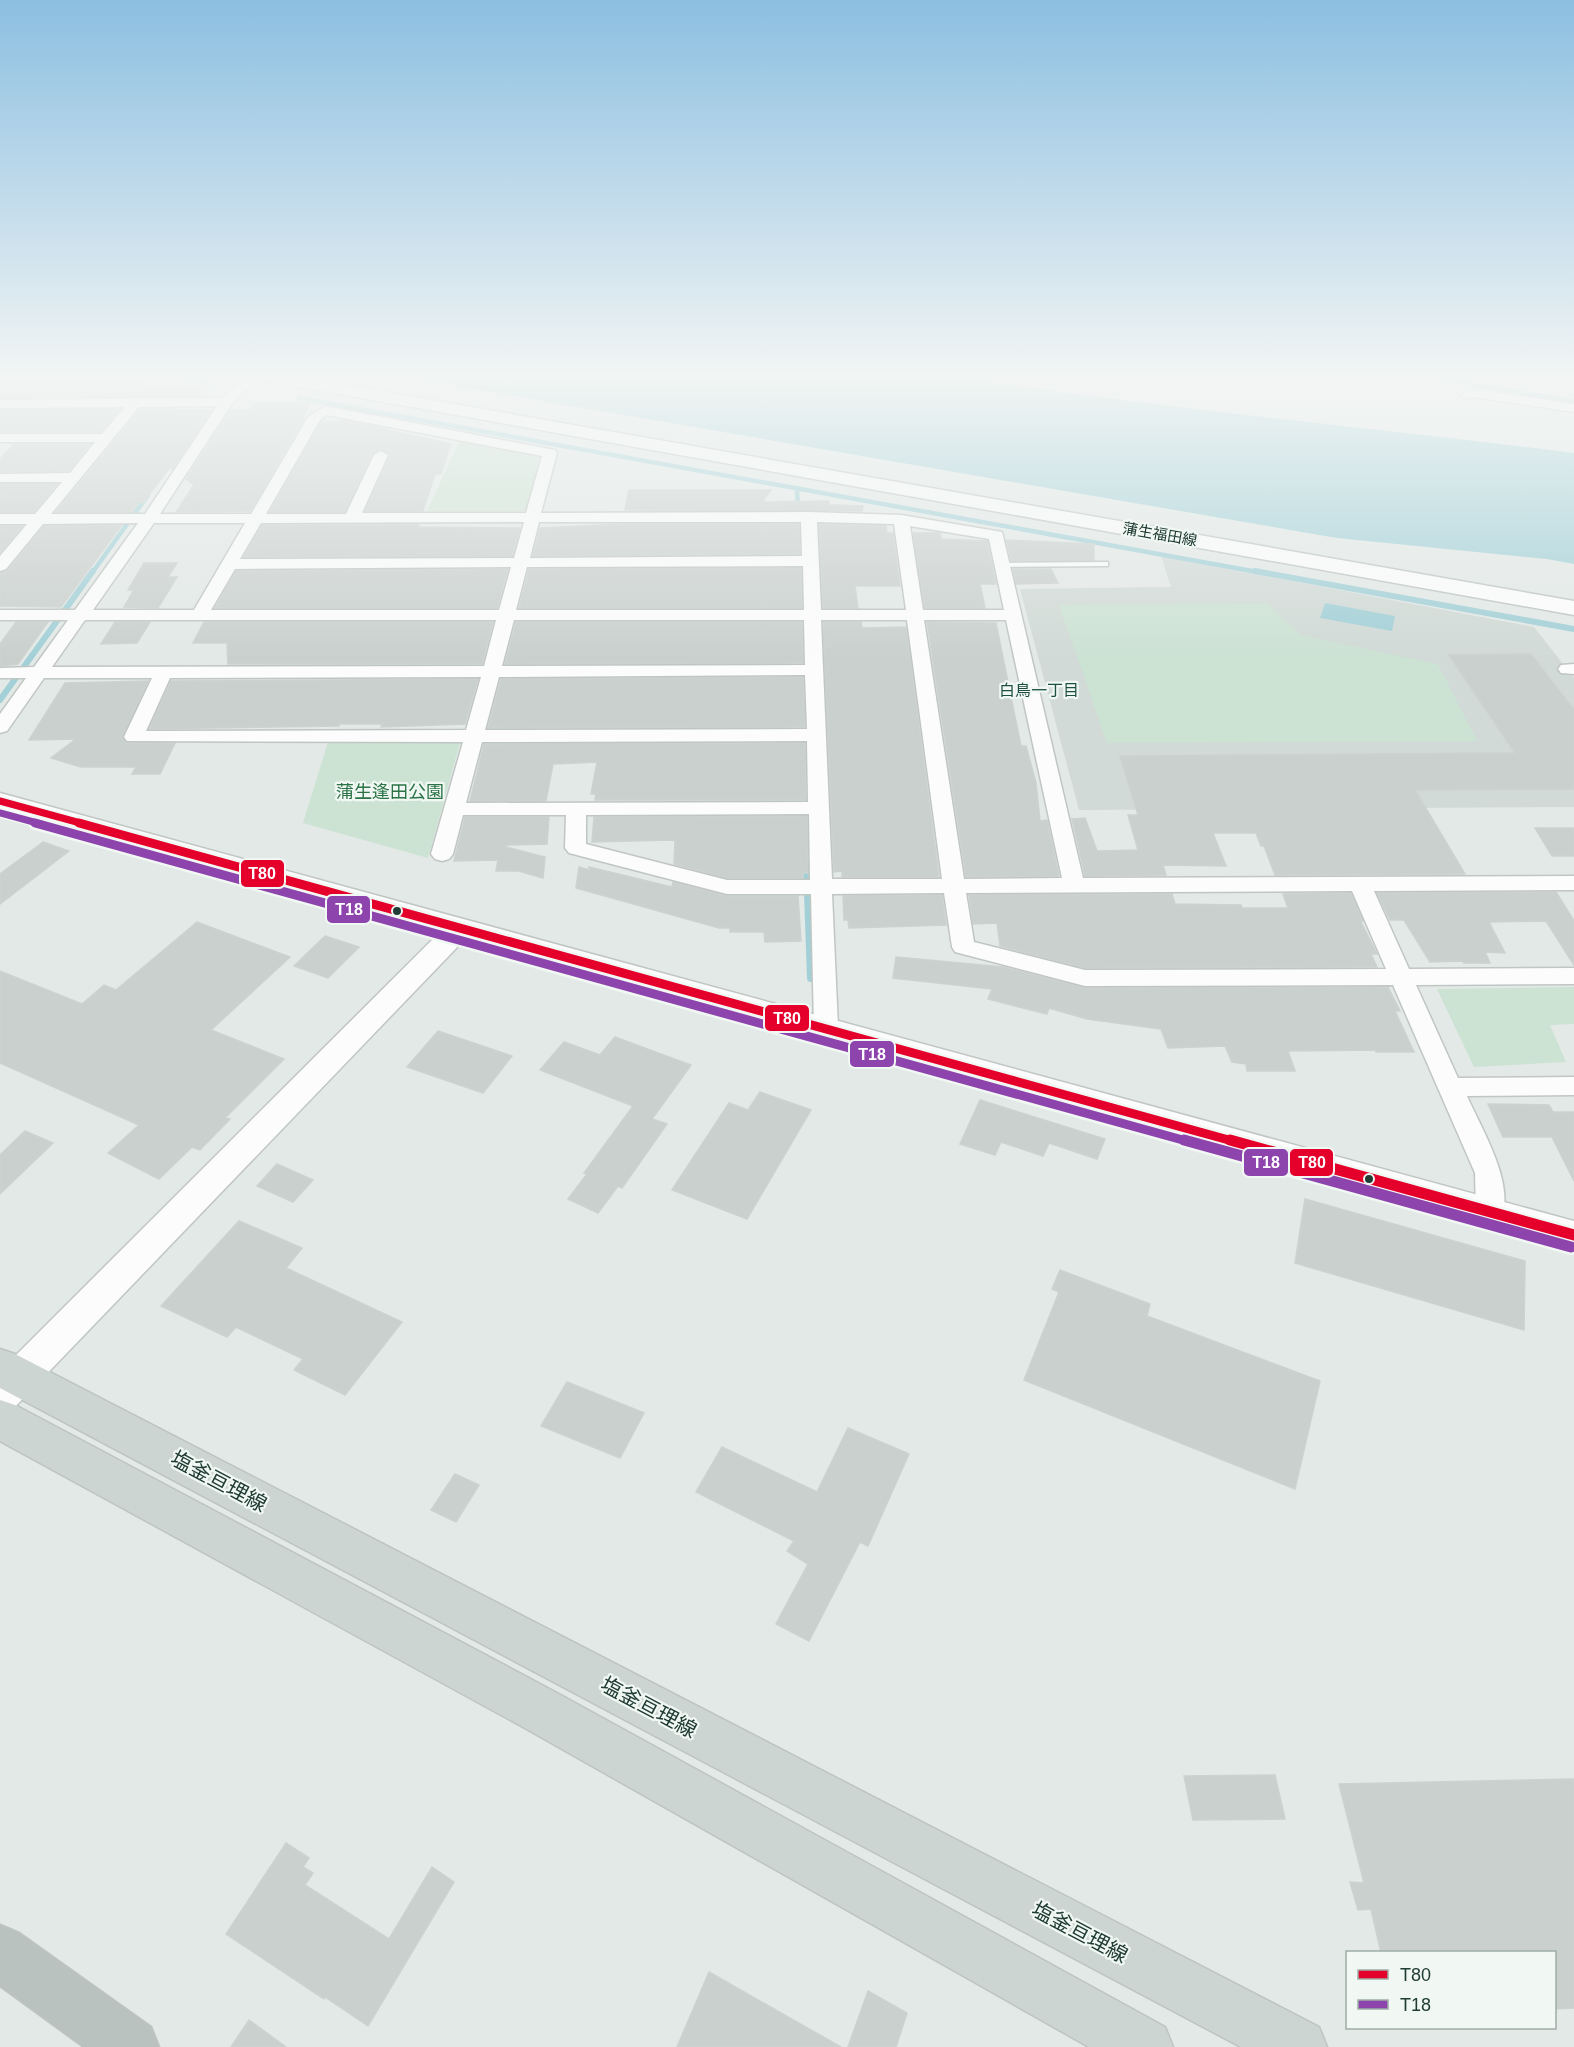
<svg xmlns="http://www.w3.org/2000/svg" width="1574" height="2047" font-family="Helvetica,'Noto Sans JP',sans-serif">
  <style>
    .built { fill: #d1dad6 }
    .green { fill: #cce2d3 }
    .water { fill: #a3d0d7 }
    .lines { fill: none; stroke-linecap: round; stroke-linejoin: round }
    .stream-far2 { stroke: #a3d0d7; stroke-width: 4.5 }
    .stream-far1 { stroke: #a3d0d7; stroke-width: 6 }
    .stream { stroke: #a3d0d7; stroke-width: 8 }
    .building { fill: #cad0cd; stroke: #ccd2cf; stroke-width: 1.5 }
    .service-casing { stroke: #c0c6c3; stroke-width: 3 }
    .minor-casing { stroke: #c0c6c3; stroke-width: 3 }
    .tertiary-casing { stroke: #c0c6c3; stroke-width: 3 }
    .secondary-casing { stroke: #bfc6c3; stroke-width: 3 }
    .primary-casing { stroke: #bcc5c2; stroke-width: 3 }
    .motorway-casing { stroke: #bcc5c2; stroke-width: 3 }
    .service { fill: #fbfcfb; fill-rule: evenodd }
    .minor { fill: #fbfcfb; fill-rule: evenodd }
    .tertiary { fill: #fbfcfb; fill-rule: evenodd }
    .secondary { fill: #fbfcfb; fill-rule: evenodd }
    .primary { fill: #cdd5d2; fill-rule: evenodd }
    .motorway { fill: #bac2c0; fill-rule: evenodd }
    .bus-1-far2-casing { stroke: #f1f8f4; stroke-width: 10 }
    .bus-1-far1-casing { stroke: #f1f8f4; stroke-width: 14 }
    .bus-1-casing { stroke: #f1f8f4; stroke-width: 16 }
    .bus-2-far2-casing { stroke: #f1f8f4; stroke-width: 10 }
    .bus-2-far1-casing { stroke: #f1f8f4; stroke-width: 14 }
    .bus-2-casing { stroke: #f1f8f4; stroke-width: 16 }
    .bus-1-far2 { stroke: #e4002b; stroke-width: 7 }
    .bus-1-far1 { stroke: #e4002b; stroke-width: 9 }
    .bus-1 { stroke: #e4002b; stroke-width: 11 }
    .bus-2-far2 { stroke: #8e44ad; stroke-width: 7 }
    .bus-2-far1 { stroke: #8e44ad; stroke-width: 9 }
    .bus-2 { stroke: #8e44ad; stroke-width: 11 }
    .bus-dot { fill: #213c34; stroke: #f1f8f4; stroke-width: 2 }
    .labels { text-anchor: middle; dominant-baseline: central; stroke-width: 4.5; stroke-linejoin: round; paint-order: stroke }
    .far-street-label { font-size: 15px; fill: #213c34; stroke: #f1f8f4 }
    .far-neighbourhood-label { font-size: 16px; fill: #1d4e42; stroke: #f1f8f4 }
    .park-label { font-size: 18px; fill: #2b7346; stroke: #f1f8f4 }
    .near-street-label { font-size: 21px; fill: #213c34; stroke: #f1f8f4 }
    .line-badge { stroke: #f1f8f4; stroke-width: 2 }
    .badge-label { font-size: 16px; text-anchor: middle; font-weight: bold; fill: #fff }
  </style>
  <rect width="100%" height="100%" fill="#e3e9e6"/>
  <polygon class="built" points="1161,556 1534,627 1574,678 1574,807 1079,810 1020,589 1171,587"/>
  <g class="green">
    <polygon points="460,440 539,456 528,511 427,511"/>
    <polygon points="1268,604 1300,635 1438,664 1477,741 1107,743 1059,605"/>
    <polygon points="329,739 461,739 428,858 303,823"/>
    <polygon points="1574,987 1574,1024 1550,1025 1566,1062 1474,1067 1437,989"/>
  </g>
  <g class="water">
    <path d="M 381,373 L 936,373 C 1148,408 1361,426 1574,453 L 1574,564 L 1547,559 L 1337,538 Z"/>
    <polygon points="1325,603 1395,616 1392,631 1320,618"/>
  </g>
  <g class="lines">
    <g class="stream-far2">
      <polyline points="156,373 212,384"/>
      <polyline points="1411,373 1574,402"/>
      <polyline points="299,398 1263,573"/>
      <polyline points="797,488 798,511"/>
      <polyline points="92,573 148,495"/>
    </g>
    <g class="stream-far1">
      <polyline points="1255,571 1574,629"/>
      <polyline points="0,700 93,571"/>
    </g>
    <polyline class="stream" points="807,865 811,978"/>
  </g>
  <g class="building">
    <polygon points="0,373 80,374 79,376 152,375 144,385 204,385 197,396 0,398"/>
    <polygon points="255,403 310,403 302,422 250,511 176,512 194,485 186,479 231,410 249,410"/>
    <polygon points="120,409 101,432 0,432 0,410"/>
    <polygon points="140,409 212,410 172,469 170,467 143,503 140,501 132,512 56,512"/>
    <polygon points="349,421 451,444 441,474 435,474 423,511 365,511 390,456 389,453 380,449 372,454 345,512 270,512 321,422"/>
    <polygon points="14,444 90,444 69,471 0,472 0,459"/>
    <polygon points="0,484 57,484 34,512 0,512"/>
    <polygon points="629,490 771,490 762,502 829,501 829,505 863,506 862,511 625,510"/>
    <polygon points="623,524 799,524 800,554 533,556 540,528"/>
    <polygon points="819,524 886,526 887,533 893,533 900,586 855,586 858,608 823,608"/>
    <polygon points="122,525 61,607 0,606 0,573 8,570 44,526"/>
    <polygon points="262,525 419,525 418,527 520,528 512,556 244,557"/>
    <polygon points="22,526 0,553 0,526"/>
    <polygon points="913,533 940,533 941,539 987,541 996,584 980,584 985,608 925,608"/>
    <polygon points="1006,540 1094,544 1094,560 1011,561"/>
    <polygon points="144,563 177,563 168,577 177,577 158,608 124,607 134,590 128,590"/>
    <polygon points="801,568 802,608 519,608 529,569"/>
    <polygon points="508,569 497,608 215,608 236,571"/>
    <polygon points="1013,569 1051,569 1058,583 1016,584"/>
    <polygon points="16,622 48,622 18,664 0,666 0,644"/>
    <polygon points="115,622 150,622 137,643 101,644"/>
    <polygon points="204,622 493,622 482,664 228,664 227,643 193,643"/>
    <polygon points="516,622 802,622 803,663 505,664"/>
    <polygon points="823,622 861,622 862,628 906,627 939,877 842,877 842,871 834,872"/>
    <polygon points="927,622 996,623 1021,746 1026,746 1036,783 1040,821 1047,820 1059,876 966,877"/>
    <polygon points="1531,654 1574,710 1574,789 1415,790 1465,874 1275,875 1264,846 1261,846 1256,833 1213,833 1226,866 1163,865 1166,875 1085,876 1072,819 1085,818 1097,851 1138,850 1128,815 1138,815 1120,756 1515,753 1449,655"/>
    <polygon points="803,677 805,727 488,728 501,679"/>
    <polygon points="478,679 465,724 381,727 382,724 339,724 339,726 149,729 171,681"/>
    <polygon points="148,681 122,738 127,743 175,743 160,774 132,774 136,767 81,767 51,758 76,739 29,740 65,683"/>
    <polygon points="805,743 806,800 595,800 596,794 591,794 597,762 553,764 546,801 470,801 484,744"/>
    <polygon points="807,816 808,873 802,873 803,878 727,878 674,864 675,841 671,840 592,842 594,817"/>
    <polygon points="465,817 549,817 547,844 507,845 506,847 545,857 543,878 519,871 496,871 498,860 454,861"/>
    <polygon points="1535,828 1574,828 1574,856 1552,856"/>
    <polygon points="43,842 69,851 0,904 0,874"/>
    <polygon points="579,867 589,870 589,867 672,887 673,882 726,896 798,896 801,941 765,942 764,932 730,932 730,928 719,928 576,888"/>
    <polygon points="1556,892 1574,921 1574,965 1546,921 1489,922 1505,953 1485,952 1490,963 1464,963 1462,961 1430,962 1404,920 1390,920 1377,893"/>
    <polygon points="1351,893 1363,921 1361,922 1377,954 1371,954 1377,967 1085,968 1000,946 997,923 973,924 969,895 1172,894 1175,904 1241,905 1242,908 1288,908 1283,894"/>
    <polygon points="942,895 946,925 849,928 848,920 844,920 843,896"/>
    <polygon points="197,922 290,957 211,1030 284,1059 225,1118 230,1119 200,1150 192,1147 159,1179 108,1153 139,1125 0,1063 0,971 82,1004 104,985 116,990"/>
    <polygon points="325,936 359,947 328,978 294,966"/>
    <polygon points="896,957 1003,967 1085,988 1388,987 1400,1011 1395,1011 1414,1052 1376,1052 1375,1050 1288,1051 1295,1071 1247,1071 1246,1064 1232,1062 1225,1046 1168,1048 1161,1029 1087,1019 1049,1008 1047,1014 988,999 992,989 893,978"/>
    <polygon points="438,1031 512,1056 483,1093 407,1067"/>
    <polygon points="615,1037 691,1065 652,1119 667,1124 622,1188 618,1186 598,1213 568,1199 587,1174 584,1173 633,1106 540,1070 564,1042 600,1055"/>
    <polygon points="760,1092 811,1110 747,1219 672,1190 729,1103 748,1110"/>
    <polygon points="980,1100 1105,1139 1097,1159 1049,1143 1043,1156 1001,1142 995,1155 960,1144"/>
    <polygon points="1488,1104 1549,1105 1553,1112 1574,1112 1574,1181 1552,1137 1503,1137"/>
    <polygon points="25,1131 53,1143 0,1194 0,1155"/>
    <polygon points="277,1164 313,1180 293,1202 257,1186"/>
    <polygon points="1305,1199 1525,1261 1524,1330 1295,1263"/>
    <polygon points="239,1221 302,1248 286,1268 402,1322 345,1395 294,1370 303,1359 236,1327 227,1337 161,1306"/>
    <polygon points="1060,1270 1150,1304 1147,1316 1320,1381 1295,1489 1024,1380 1059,1292 1052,1289"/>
    <polygon points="567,1382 644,1413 620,1458 541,1426"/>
    <polygon points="848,1428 909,1454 868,1546 860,1542 809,1641 776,1624 808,1564 787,1551 794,1541 696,1492 722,1447 817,1492"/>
    <polygon points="455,1474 479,1485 456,1522 431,1510"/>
    <polygon points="1275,1775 1285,1819 1193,1820 1184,1776"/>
    <polygon points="1574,1779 1574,2008 1554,2009 1554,1953 1381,1953 1371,1909 1358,1910 1350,1882 1364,1883 1339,1784"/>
    <polygon points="286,1843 309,1858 303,1867 313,1873 305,1885 389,1939 432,1867 454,1882 368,2026 325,1997 324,1999 226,1934"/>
    <polygon points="709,1972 841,2047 677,2047"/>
    <polygon points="868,1991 907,2013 896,2047 848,2047"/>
    <polygon points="249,2020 286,2047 231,2047"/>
  </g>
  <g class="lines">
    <g class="service-casing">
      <polygon id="service" points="1105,562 1108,562 1108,566 1002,567 998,565 1002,563"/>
    </g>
    <g class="minor-casing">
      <g id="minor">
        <path d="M 250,373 L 262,374 L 231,405 L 160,514 L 251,514 L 308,417 L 325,406 L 555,450 L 557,453 L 541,513 L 809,512 L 901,515 L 1002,532 L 1083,878 L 1574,876 L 1574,890 L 1374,891 L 1409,969 L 1574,968 L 1574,984 L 1416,985 L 1458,1078 L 1574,1077 L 1574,1095 L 1467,1096 C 1481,1128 1517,1186 1500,1220 L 1490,1223 L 1480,1220 L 1476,1212 L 1475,1173 L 1393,985 L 1085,986 L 955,952 L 952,947 L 944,893 L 832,894 L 838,1027 L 835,1033 L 826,1036 L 817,1033 L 814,1027 L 811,894 L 727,894 L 569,853 L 565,848 L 566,815 L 463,815 L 453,854 L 449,859 L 442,861 L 435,859 L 431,854 L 463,742 L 127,741 L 124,737 L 152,678 L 44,678 L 7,731 L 0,733 L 0,714 L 26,678 L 0,678 L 0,668 L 34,667 L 68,620 L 0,620 L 0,610 L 75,610 L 138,523 L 43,524 L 6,569 L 0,571 L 0,556 L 27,524 L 0,524 L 0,514 L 35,514 L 62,482 L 0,482 L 0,474 L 70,473 L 95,442 L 0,442 L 0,434 L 102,434 L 125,407 L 0,408 L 0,400 L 222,398 ZM 217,406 L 145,514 L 51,514 L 139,407 ZM 327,415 L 542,456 L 526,513 L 362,513 L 388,455 L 381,451 L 374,455 L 346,514 L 266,514 L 320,420 ZM 524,522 L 514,558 L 240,559 L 261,523 ZM 539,522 L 801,522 L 802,556 L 530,558 ZM 817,522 L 894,524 L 906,610 L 821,610 ZM 154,523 L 245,523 L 194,610 L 93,610 ZM 910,526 L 989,539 L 1004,610 L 923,610 ZM 803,566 L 804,610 L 516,610 L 527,567 ZM 511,567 L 499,610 L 211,610 L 235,569 ZM 85,620 L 496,620 L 484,666 L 52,667 ZM 514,620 L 804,620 L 805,665 L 502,666 ZM 821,620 L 907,620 L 942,879 L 832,879 ZM 924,620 L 1006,620 L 1062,878 L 964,879 ZM 805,675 L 807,729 L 485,730 L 499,677 ZM 481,677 L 466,730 L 146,731 L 170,678 ZM 807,741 L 808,802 L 466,803 L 482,742 ZM 809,814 L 810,880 L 727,880 L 586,844 L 586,815 ZM 1352,891 L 1386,969 L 1085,970 L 974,942 L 966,893 Z"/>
        <polygon points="1473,389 1574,404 1574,412 1474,397 1463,398 1461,395"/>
        <polygon points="1574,664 1574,674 1561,673 1558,669 1561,665"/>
      </g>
    </g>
    <g class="tertiary-casing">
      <polygon id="tertiary" points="0,793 1574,1221 1574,1249 466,938 13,1409 0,1414 0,1371 441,931 0,809"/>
    </g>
    <g class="secondary-casing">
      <polygon id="secondary" points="241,373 278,373 1574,601 1574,615 250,378 244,377"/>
    </g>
    <g class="primary-casing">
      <g id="primary">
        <polygon points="0,1349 15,1354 1319,2027 1327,2047 1241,2047 0,1388"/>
        <polygon points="0,1400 15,1405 557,1693 1165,2027 1173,2047 1089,2047 523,1727 0,1441"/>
      </g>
    </g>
    <g class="motorway-casing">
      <polygon id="motorway" points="0,1925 19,1933 151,2027 159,2047 84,2047 0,1986"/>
    </g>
    <use href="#service" class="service"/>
    <use href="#minor" class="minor"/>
    <use href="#tertiary" class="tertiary"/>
    <use href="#secondary" class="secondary"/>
    <use href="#primary" class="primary"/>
    <use href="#motorway" class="motorway"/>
    <g class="bus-1-far2-casing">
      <polyline id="bus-1-far2" points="0,801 84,824"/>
    </g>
    <g class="bus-1-far1-casing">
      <polyline id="bus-1-far1" points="79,823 1236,1142"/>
    </g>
    <g class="bus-1-casing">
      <polyline id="bus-1" points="1230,1140 1574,1235"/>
    </g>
    <g class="bus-2-far2-casing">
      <polyline id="bus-2-far2" points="0,813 41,824"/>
    </g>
    <g class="bus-2-far1-casing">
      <polyline id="bus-2-far1" points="35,823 1190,1142"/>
    </g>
    <g class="bus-2-casing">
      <polyline id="bus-2" points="1184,1140 1571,1247"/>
    </g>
    <use href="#bus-1-far2" class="bus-1-far2"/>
    <use href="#bus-1-far1" class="bus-1-far1"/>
    <use href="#bus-1" class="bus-1"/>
    <use href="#bus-2-far2" class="bus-2-far2"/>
    <use href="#bus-2-far1" class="bus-2-far1"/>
    <use href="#bus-2" class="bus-2"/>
  </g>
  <linearGradient id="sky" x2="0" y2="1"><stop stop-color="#8cbfe1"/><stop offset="0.57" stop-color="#f2f5f4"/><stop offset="1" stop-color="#f2f5f4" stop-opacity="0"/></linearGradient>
  <rect width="1574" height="659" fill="url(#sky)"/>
  <g class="bus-dot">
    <circle cx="397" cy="911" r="5"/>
    <circle cx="1369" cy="1179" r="5"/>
  </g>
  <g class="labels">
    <g class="far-street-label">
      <text transform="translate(1160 534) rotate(10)">蒲生福田線</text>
    </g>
    <g class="far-neighbourhood-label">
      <text x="1039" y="690">白鳥一丁目</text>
    </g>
    <g class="park-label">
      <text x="390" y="792">蒲生逢田公園</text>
    </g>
    <g class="near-street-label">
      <text transform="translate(219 1481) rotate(28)">塩釜亘理線</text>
      <text transform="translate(649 1707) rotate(28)">塩釜亘理線</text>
      <text transform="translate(1080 1932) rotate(28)">塩釜亘理線</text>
    </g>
  </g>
  <g class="line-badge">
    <rect x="240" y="859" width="45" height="29" rx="6" fill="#e4002b"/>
    <rect x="326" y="895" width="45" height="29" rx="6" fill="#8e44ad"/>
    <rect x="764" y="1004" width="46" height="28" rx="6" fill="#e4002b"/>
    <rect x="849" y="1040" width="46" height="28" rx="6" fill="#8e44ad"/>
    <rect x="1289" y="1148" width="45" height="29" rx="6" fill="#e4002b"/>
    <rect x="1243" y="1148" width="46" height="29" rx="6" fill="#8e44ad"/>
  </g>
  <g class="badge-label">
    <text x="262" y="879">T80</text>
    <text x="349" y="915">T18</text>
    <text x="787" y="1024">T80</text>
    <text x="872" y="1060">T18</text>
    <text x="1312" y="1168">T80</text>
    <text x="1266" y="1168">T18</text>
  </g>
  <rect x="1346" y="1951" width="210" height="78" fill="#f1f8f4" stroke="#9eada7" stroke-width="1.5"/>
  <rect x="1358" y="1970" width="30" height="9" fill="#e4002b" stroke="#9eada7" stroke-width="1.5"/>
  <text x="1400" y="1981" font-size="18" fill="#213c34">T80</text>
  <rect x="1358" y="2000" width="30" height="9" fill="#8e44ad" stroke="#9eada7" stroke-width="1.5"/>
  <text x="1400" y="2011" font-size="18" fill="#213c34">T18</text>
</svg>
